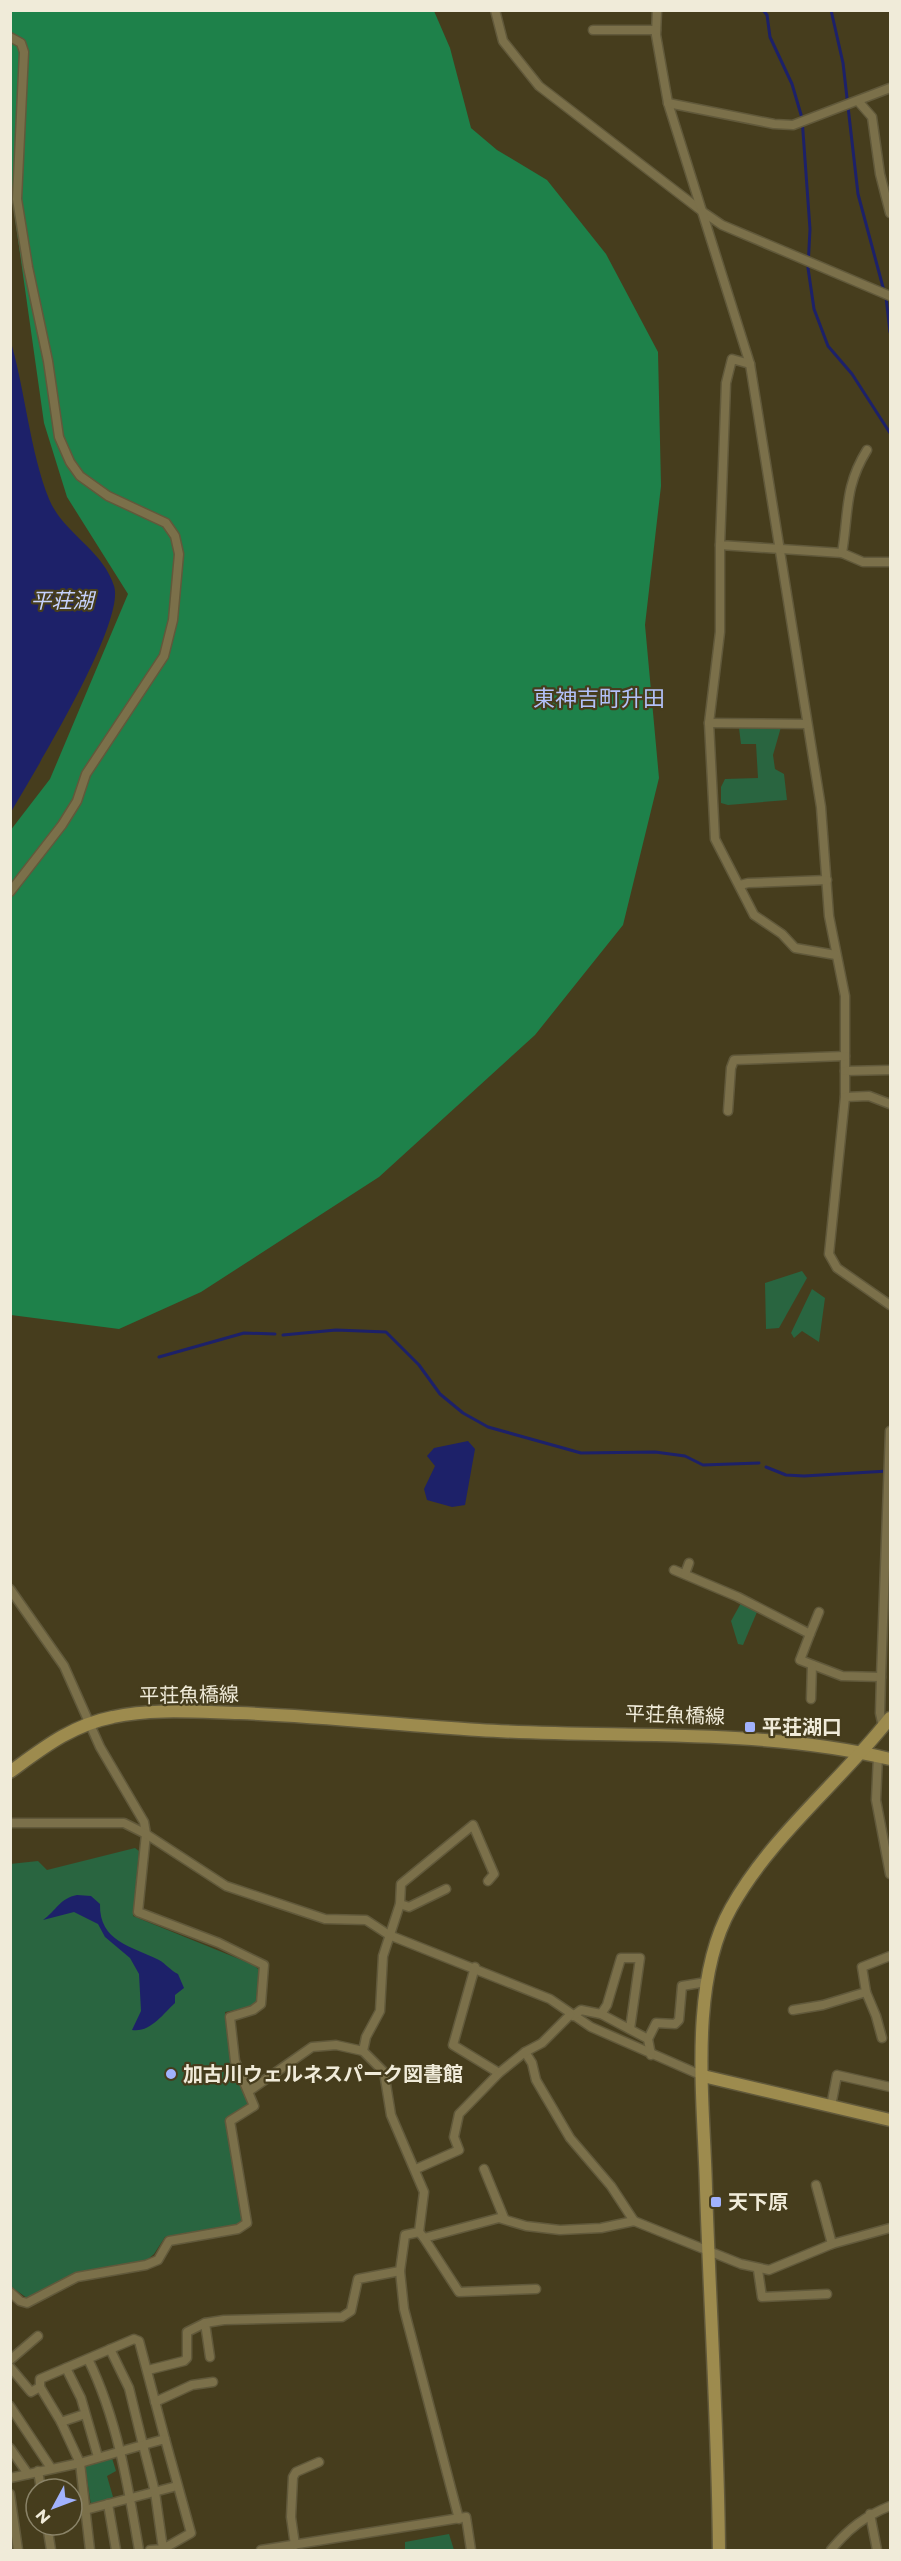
<svg xmlns="http://www.w3.org/2000/svg" width="901" height="2561" font-family="Montserrat,'Noto Sans JP',sans-serif">
  <style>
    .green { fill: #296540 }
    .forest { fill: #1e814a }
    .water { fill: #1d2169 }
    .lines { fill: none; stroke-linecap: round; stroke-linejoin: round }
    .stream { stroke: #1d2169; stroke-width: 3 }
    .street-casing { stroke: #61593b; stroke-width: 11 }
    .secondary-casing { stroke: #61593b; stroke-width: 15 }
    .street { stroke: #7b704a; stroke-width: 8 }
    .secondary { stroke: #9d8b4e; stroke-width: 12 }
    .poi-dot { fill: #a1b2fd; stroke: #463d1d; stroke-width: 2 }
    .labels { text-anchor: middle; dominant-baseline: central; stroke-width: 4.5; stroke-linejoin: round; paint-order: stroke }
    .street-label { font-size: 20px; fill: #f0ebd9; stroke: #463d1d }
    .poi-label { font-size: 20px; font-weight: bold; fill: #f0ebd9; stroke: #463d1d; text-anchor: start }
    .water-label { font-size: 21px; font-style: italic; fill: #c7d3fe; stroke: #463d1d }
    .quarter-label { font-size: 22px; fill: #b3c1f9; stroke: #463d1d }
  </style>
  <rect width="100%" height="100%" fill="#463d1d"/>
  <g class="green">
    <polygon points="781,727 773,755 775,769 784,774 787,800 728,805 721,803 721,787 725,779 758,778 756,744 741,744 739,728"/>
    <polygon points="802,1271 807,1278 779,1328 766,1329 765,1283"/>
    <polygon points="812,1289 825,1298 819,1342 802,1331 794,1338 791,1333"/>
    <polygon points="741,1603 757,1612 743,1645 738,1644 731,1621"/>
    <polygon points="135,1848 139,1851 133,1916 254,1965 259,1970 256,2002 250,2007 225,2012 232,2064 250,2102 248,2109 227,2121 243,2220 238,2225 165,2237 154,2254 147,2260 77,2272 27,2298 10,2286 10,1864 38,1861 47,1870"/>
    <polygon points="112,2458 116,2471 107,2476 113,2497 91,2505 85,2466"/>
    <polygon points="449,2534 454,2550 401,2550 405,2550 405,2542"/>
  </g>
  <polygon class="forest" points="11,11 434,11 450,48 471,128 497,150 547,180 606,254 658,352 661,486 645,625 659,778 623,925 535,1035 379,1177 201,1292 119,1329 11,1315 10,831 50,779 128,594 67,497 44,423 11,190"/>
  <g class="water">
    <path d="M 10,339 C 25,389 30,452 49,499 C 63,533 103,550 114,586 C 126,623 33,774 11,812 Z"/>
    <polygon points="468,1441 475,1449 465,1505 452,1507 427,1500 424,1489 435,1466 427,1456 434,1448"/>
    <path d="M 77,1895 L 91,1896 L 100,1904 C 99,1942 132,1946 159,1960 C 166,1964 170,1970 178,1974 L 184,1988 L 175,1995 L 175,2003 C 163,2014 150,2033 132,2030 L 141,2011 L 139,1974 L 130,1958 L 105,1937 L 98,1924 L 74,1912 L 43,1920 C 56,1911 60,1898 77,1895 Z"/>
  </g>
  <g class="lines">
    <g class="stream">
      <polyline points="763,10 767,15 770,37 792,84 802,118 810,229 808,268 814,309 828,346 852,374 890,433"/>
      <polyline points="831,10 843,63 858,194 884,291"/>
      <polyline points="886,297 890,332"/>
      <polyline points="283,1335 336,1330 386,1332 419,1365 440,1394 463,1413 488,1427 581,1453 655,1452 685,1456 703,1465 759,1463"/>
      <polyline points="159,1357 244,1333 275,1334"/>
      <polyline points="766,1467 786,1475 804,1476 888,1471"/>
    </g>
    <g class="street-casing">
      <g id="street">
        <polyline points="495,10 503,41 539,86 703,212 722,225 890,296"/>
        <polyline points="657,10 656,35 668,103 750,364 821,807 829,916 845,996 845,1097 829,1254 837,1268 890,1305"/>
        <polyline points="593,30 656,30"/>
        <polyline points="10,37 21,43 24,52 17,199 28,267 48,361 59,437 70,462 80,476 108,496 166,523 175,536 179,554 173,620 164,656 86,774 77,801 62,825 10,892"/>
        <polyline points="858,101 872,117 880,174 890,213"/>
        <polyline points="668,103 774,124 793,125 890,88"/>
        <polyline points="750,364 732,359 726,383 720,545 842,553 863,562 890,562"/>
        <polyline points="720,545 720,632 709,723 715,839 754,915 782,934 795,948 836,955"/>
        <path d="M 842,553 C 849,512 844,487 867,450"/>
        <polyline points="709,723 807,724"/>
        <polyline points="740,885 748,883 827,880"/>
        <polyline points="845,1071 890,1070"/>
        <polyline points="845,1097 869,1096 890,1104"/>
        <polyline points="728,1111 731,1068 734,1060 845,1056"/>
        <polyline points="674,1570 738,1597 810,1634 800,1660 842,1676 881,1677"/>
        <polyline points="685,1574 689,1563"/>
        <polyline points="10,1589 64,1666 100,1747 144,1822 146,1834 138,1912 219,1943 264,1965 261,2004 253,2010 230,2017 235,2061 254,2106 230,2121 247,2223 238,2229 169,2241 158,2260 146,2265 77,2277 27,2303 20,2301 10,2292"/>
        <polyline points="810,1634 819,1612"/>
        <polyline points="811,1699 812,1665"/>
        <polyline points="883,1727 880,1713 881,1677 890,1431"/>
        <polyline points="878,1756 876,1800 890,1874"/>
        <polyline points="10,1823 124,1823 146,1834 226,1886 325,1919 366,1920 389,1935 550,1999 591,2027 703,2076"/>
        <polyline points="400,1904 409,1907 446,1889"/>
        <polyline points="475,1967 453,2045 499,2073"/>
        <polyline points="866,1992 876,2016 882,2038"/>
        <polyline points="793,2010 823,2005 866,1992 862,1967 890,1956"/>
        <polyline points="601,2014 607,2005 621,1958 640,1958 630,2029"/>
        <polyline points="573,2016 581,2010 601,2014 648,2039"/>
        <polyline points="525,2052 532,2063 536,2080 570,2138 611,2186 634,2221"/>
        <polyline points="651,2055 648,2039 656,2023 675,2024 679,2020 682,1986 706,1982"/>
        <polyline points="249,2091 312,2047 336,2045 363,2051"/>
        <polyline points="831,2106 837,2075 890,2087"/>
        <polyline points="416,2169 459,2150 454,2137 459,2114 499,2073 525,2052 542,2043 570,2015"/>
        <polyline points="484,2169 504,2218"/>
        <polyline points="816,2185 832,2244"/>
        <polyline points="419,2232 424,2238 499,2218 526,2226 560,2230 601,2228 634,2221 741,2264 769,2270 832,2244 890,2228"/>
        <polyline points="424,2238 459,2292 536,2289"/>
        <polyline points="758,2270 762,2297 827,2294"/>
        <polyline points="205,2323 210,2357"/>
        <path d="M 88,2359 C 117,2418 128,2485 139,2550"/>
        <polyline points="10,2360 38,2336"/>
        <polyline points="10,2367 31,2392 40,2387 61,2422 80,2463 90,2550"/>
        <polyline points="66,2368 81,2398 98,2457"/>
        <polyline points="148,2370 184,2361 187,2358 187,2332 205,2323 224,2320 342,2317 351,2311 358,2279 400,2271"/>
        <polyline points="40,2387 40,2379 134,2339 139,2341 165,2439"/>
        <polyline points="155,2402 192,2385 213,2382"/>
        <polyline points="10,2406 51,2468"/>
        <polyline points="61,2422 85,2414"/>
        <polyline points="10,2448 28,2474"/>
        <polyline points="38,2471 41,2489"/>
        <polyline points="10,2478 80,2463 143,2445 129,2388 110,2349"/>
        <polyline points="10,2494 18,2550"/>
        <polyline points="108,2504 116,2550"/>
        <polyline points="85,2510 177,2486"/>
        <polyline points="870,2514 877,2550"/>
        <polyline points="459,2519 404,2309 400,2271 405,2235 419,2232 424,2192 391,2115 384,2072 363,2051 366,2037 380,2011 383,1956 400,1904 401,1884 473,1825 494,1874 488,1881"/>
        <polyline points="47,2525 51,2550"/>
        <polyline points="295,2545 291,2517 293,2477 296,2472 319,2462"/>
        <polyline points="150,2550 163,2549 191,2533 165,2439 143,2445 155,2492 163,2549 164,2550"/>
        <polyline points="261,2550 466,2517 471,2550"/>
        <path d="M 831,2550 C 848,2529 865,2516 890,2506"/>
      </g>
    </g>
    <g class="secondary-casing">
      <g id="secondary">
        <path d="M 10,1772 C 43,1748 72,1725 113,1717 C 153,1708 198,1712 239,1713 C 320,1716 399,1725 479,1730 C 617,1739 755,1727 890,1759"/>
        <polyline points="703,2076 890,2120"/>
        <path d="M 719,2550 C 718,2430 710,2309 706,2189 C 704,2103 688,1984 731,1908 C 771,1836 840,1782 890,1718"/>
      </g>
    </g>
    <use href="#street" class="street"/>
    <use href="#secondary" class="secondary"/>
  </g>
  <g class="poi-dot">
    <rect x="744" y="1721" width="12" height="12" rx="3"/>
    <circle cx="171" cy="2074" r="6"/>
    <rect x="710" y="2196" width="12" height="12" rx="3"/>
  </g>
  <g class="labels">
    <g class="street-label">
      <text transform="translate(189 1695) rotate(-1)">平荘魚橋線</text>
      <text transform="translate(675 1715) rotate(2)">平荘魚橋線</text>
    </g>
    <g class="poi-label">
      <text x="762" y="1727">平荘湖口</text>
      <text x="183" y="2074">加古川ウェルネスパーク図書館</text>
      <text x="728" y="2202">天下原</text>
    </g>
    <g class="water-label">
      <text x="62" y="600">平荘湖</text>
    </g>
    <g class="quarter-label">
      <text x="599" y="698">東神吉町升田</text>
    </g>
  </g>
  <rect width="901" height="2561" fill="none" stroke="#f0ebd9" stroke-width="24"/>
  <g transform="translate(54 2507) rotate(229)"><circle r="28" fill="#463d1d" stroke="#8a8368" stroke-width="1.5"/>
  <path d="M0-4.5L10 22L0 15L-10 22Z" fill="#a1b2fd"/>
  <text y="-9" font-size="16" font-weight="bold" text-anchor="middle" fill="#f0ebd9">N</text>
  </g>
</svg>
